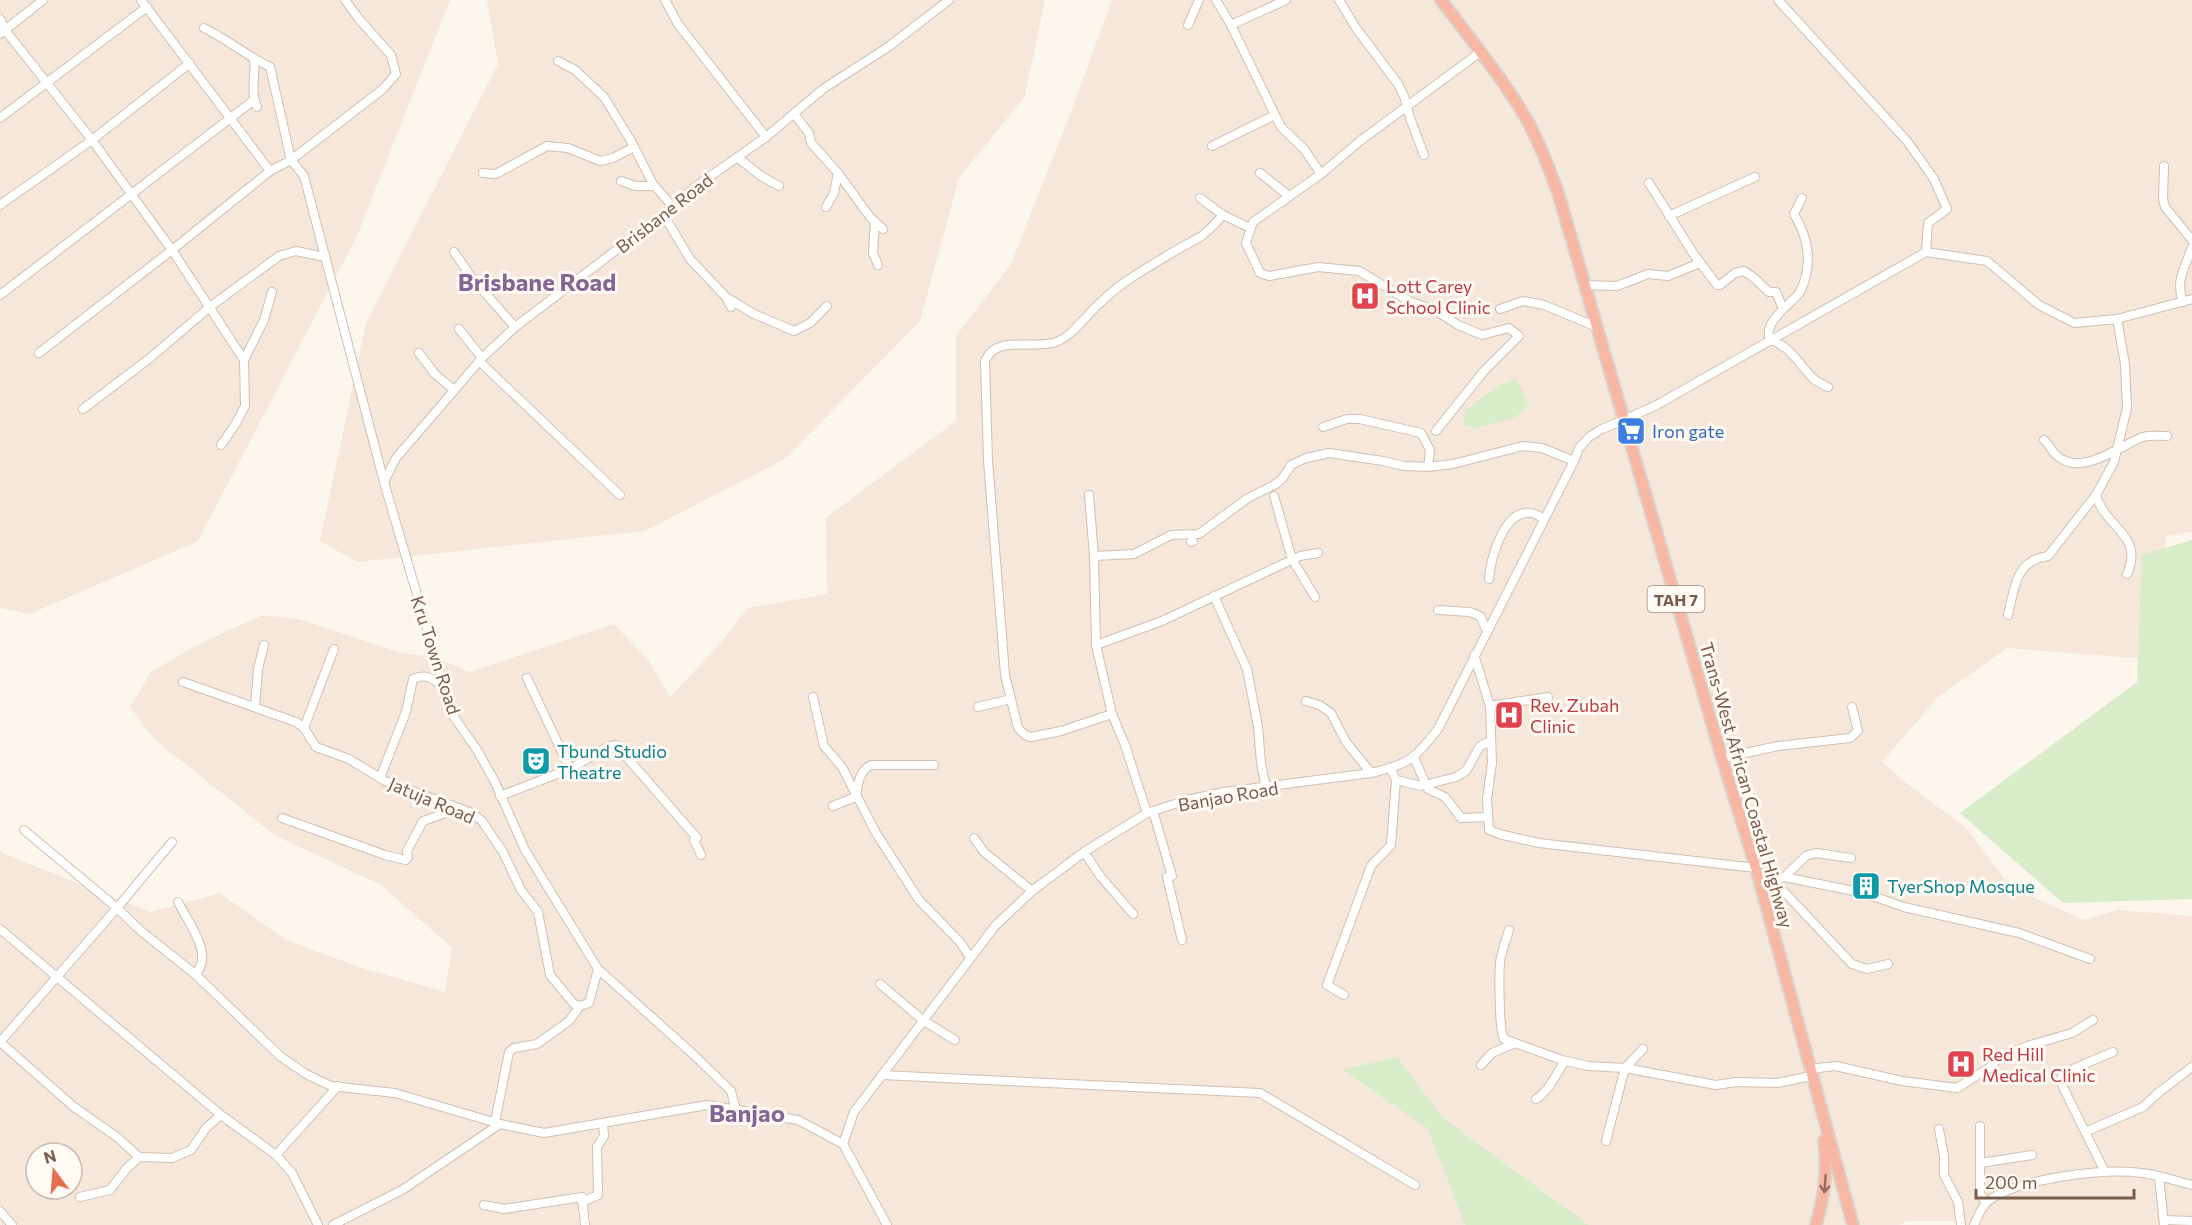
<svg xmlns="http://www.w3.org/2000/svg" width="2192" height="1225" font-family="Commissioner,sans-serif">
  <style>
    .residential { fill: #f5e8da; fill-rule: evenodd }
    .green { fill: #d8ecc9 }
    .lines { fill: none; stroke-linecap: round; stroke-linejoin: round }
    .minor-casing { stroke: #d1beb0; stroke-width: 10 }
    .highway-casing { stroke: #dad1cd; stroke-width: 14 }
    .minor { stroke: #fff; stroke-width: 8 }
    .highway { stroke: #f7b7a3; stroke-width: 10 }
    .oneway { stroke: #936e5e }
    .labels { text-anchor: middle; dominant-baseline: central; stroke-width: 6; stroke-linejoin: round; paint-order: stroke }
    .shield { fill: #fffaf3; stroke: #a28b7f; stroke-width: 1.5 }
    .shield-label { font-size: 16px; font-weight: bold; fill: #7a5c4d }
    .street-label { font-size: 18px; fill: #7a5c4d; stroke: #fffaf3 }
    .health-label { font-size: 18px; fill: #be3a42; stroke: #fffaf3; text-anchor: start }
    .shop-label { font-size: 18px; fill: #366cbe; stroke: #fffaf3; text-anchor: start }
    .culture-label { font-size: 18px; fill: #0d838f; stroke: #fffaf3; text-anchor: start }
    .district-label { font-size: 24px; font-weight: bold; fill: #846695; stroke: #fffaf3 }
  </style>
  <rect width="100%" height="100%" fill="#fdf6ec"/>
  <g class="residential">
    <polygon points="0,0 450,0 357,236 198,541 30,614 0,608"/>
    <polygon points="487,0 1045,0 1025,96 959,178 920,321 786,458 645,531 357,562 320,541 366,323 498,64"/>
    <path d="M 1112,0 L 2192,0 L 2192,532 L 2166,536 L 2158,660 L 2007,648 L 1937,698 L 1882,762 L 1915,790 L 1966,828 L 2011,887 L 2084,920 L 2118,910 L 2192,916 L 2192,1225 L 1966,1225 L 1960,1221 L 1907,1221 L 1900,1225 L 1589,1225 L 1443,1119 L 1397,1057 L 1343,1070 L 1427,1128 L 1465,1225 L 0,1225 L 0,849 L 2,853 L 151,912 L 220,893 L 286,940 L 362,968 L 445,992 L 452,948 L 381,885 L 276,836 L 155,740 L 130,707 L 151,672 L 197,645 L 262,615 L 299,619 L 398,652 L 435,657 L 469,672 L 614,624 L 648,660 L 670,697 L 717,647 L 748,608 L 827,594 L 826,518 L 956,421 L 956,336 L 1011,264 L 1069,117 ZM 36,1153 L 72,1153 L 72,1189 L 36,1189 Z"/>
  </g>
  <g class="green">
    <polygon points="1516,379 1529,404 1516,417 1477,428 1463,424 1466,410 1495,387"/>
    <polygon points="2192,540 2192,899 2063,903 1960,813 2137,682 2142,555"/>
    <polygon points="1397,1057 1444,1119 1589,1225 1465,1225 1427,1128 1342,1070"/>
  </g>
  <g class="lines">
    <g class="minor-casing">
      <g id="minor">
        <polyline points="141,0 270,171 291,160 383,89 396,74 391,55 359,19 345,0"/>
        <polyline points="665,0 678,24 766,137"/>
        <polyline points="1216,0 1231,25 1281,127 1304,149 1321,174"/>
        <polyline points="1339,0 1356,28 1398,84 1404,96 1410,118 1424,155"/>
        <polyline points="1778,0 1907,141 1934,179 1947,209 1928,223 1926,252"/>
        <polyline points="0,19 5,30 0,34"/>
        <polyline points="1188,25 1199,0"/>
        <polyline points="1231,25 1286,0"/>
        <path d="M 204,28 C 227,39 247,56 270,67 L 291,160"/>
        <path d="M 254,59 C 256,76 250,92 257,107"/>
        <polyline points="558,61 575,70 604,97 631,141 653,184 673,207"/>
        <polyline points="190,63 92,140 172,250 270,171"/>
        <polyline points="794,114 809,133 811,143 838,173 834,193 826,207"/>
        <polyline points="0,118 147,7"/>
        <polyline points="1212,146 1275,115"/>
        <polyline points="737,157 761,176 779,186"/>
        <polyline points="291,160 304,176 384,482 452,714 477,750 494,780 525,850 598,969 694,1055 731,1091 736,1110"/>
        <polyline points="2164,166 2163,199 2165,207 2192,240"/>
        <polyline points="483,173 496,174 547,146 568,148 600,161 613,158 634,147"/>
        <polyline points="838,173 870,217 883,229"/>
        <polyline points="1260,173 1289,196"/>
        <polyline points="621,181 635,186 654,186"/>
        <path d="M 1649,183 L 1693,253 L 1717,285 L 1720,285 L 1735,273 L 1744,271 L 1753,277 L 1769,292 L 1776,292 L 1783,309 C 1775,319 1765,327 1770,340 C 1792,346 1799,366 1815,380 C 1819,383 1824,385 1828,387"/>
        <polyline points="1200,198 1223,215 1250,228"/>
        <polyline points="0,205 92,140 5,30 43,0"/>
        <polyline points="663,214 690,259 726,297 731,307"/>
        <polyline points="1669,216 1755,177"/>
        <polyline points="875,222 873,253 878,265"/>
        <polyline points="454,252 472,278 515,327"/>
        <polyline points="1585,285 1617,286 1648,274 1668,276 1700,263"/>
        <polyline points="0,295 254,100"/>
        <polyline points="726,297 754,314 794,331 810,323 827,306"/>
        <path d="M 2183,302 C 2175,280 2185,268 2192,247"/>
        <polyline points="1500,309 1523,301 1544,305 1597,327"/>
        <path d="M 1783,309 C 1788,304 1796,298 1800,292 C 1813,266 1809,238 1794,214 L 1802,198"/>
        <polyline points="459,329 482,358"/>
        <polyline points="39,353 172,250 244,360"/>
        <polyline points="419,353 435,374 454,390"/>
        <polyline points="479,361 620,495"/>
        <polyline points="83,409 150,358 211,306 279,256 296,251 320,256 325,254"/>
        <polyline points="1323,427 1347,419 1360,419 1421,433 1430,450 1428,467"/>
        <polyline points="1436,431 1484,371 1519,336 1509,328 1482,335 1458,325 1435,310 1411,302 1359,271 1318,267 1269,276 1260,273 1246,243 1253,222 1321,174 1360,141 1479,53"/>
        <path d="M 2044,440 C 2049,444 2051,450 2055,454 C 2080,479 2119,446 2143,437 C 2150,435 2159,436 2167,436"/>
        <polyline points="221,445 235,425 245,406 244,360 264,320 272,292"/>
        <polyline points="384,482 396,458 482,358 515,327 673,207 695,187 766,137 823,89 888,47 949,0"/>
        <polyline points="1089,495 1094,556 1096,645 1112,714 1125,745 1147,813"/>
        <path d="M 2096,495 C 2104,527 2145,535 2127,574"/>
        <polyline points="1274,496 1292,559 1315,597"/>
        <polyline points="1191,542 1193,541"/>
        <polyline points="1094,556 1134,554 1171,535 1199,534 1248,498 1274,485 1282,479 1291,465 1306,458 1329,453 1383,461 1404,466 1428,467 1453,464 1523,446 1542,448 1574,461"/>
        <path d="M 1489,579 C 1490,559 1504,509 1531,513 C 1535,513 1541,517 1544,519"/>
        <polyline points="1214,596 1247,669 1258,727 1261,763 1266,788"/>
        <polyline points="1438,610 1470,612 1480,616 1487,631"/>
        <path d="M 2008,615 C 2015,587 2015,561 2048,556 L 2096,495 L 2114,462 L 2127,408 L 2125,364 L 2117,319"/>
        <polyline points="1096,645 1162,621 1300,556 1318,553"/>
        <polyline points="1474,655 1490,706 1492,763 1487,799 1489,830 1503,835 1539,843 1756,868"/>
        <polyline points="527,678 570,769"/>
        <polyline points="183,682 296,722 304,728 316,747 349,759 385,781 472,813 482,821 503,852 521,890 538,912 550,975 574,1004 580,1006 589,1003 598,969"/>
        <polyline points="813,697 824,746 842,767 876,833 919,900 960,942 970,957"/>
        <polyline points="1306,701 1319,705 1331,713 1346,742 1371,773"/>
        <polyline points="1490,706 1548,697"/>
        <polyline points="255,707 258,669 264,645"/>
        <polyline points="978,707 1011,699"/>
        <path d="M 1112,714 L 1061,731 L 1031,737 L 1025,735 L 1018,728 L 1005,675 L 988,460 L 985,361 C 996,334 1033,350 1056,342 C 1074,335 1086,315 1100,303 C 1121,282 1150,266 1175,251 C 1184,245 1195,241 1203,235 C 1210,229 1217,222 1223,215"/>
        <polyline points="304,728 334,649"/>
        <polyline points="1414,758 1428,789 1445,797 1461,818 1488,817"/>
        <polyline points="1722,758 1778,746 1850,738 1858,731 1852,707"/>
        <path d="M 380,778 L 406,712 L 413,679 C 426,673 433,678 443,687"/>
        <polyline points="1396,780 1421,786 1456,777 1466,771 1480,746 1491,741"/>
        <polyline points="500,796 570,769 607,747 616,745 697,838"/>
        <path d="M 856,796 C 858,784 859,771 871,765 L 934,765"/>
        <polyline points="833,806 853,798 855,795"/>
        <polyline points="1153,811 1172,876"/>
        <polyline points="282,818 385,855 406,860 408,857 407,851 423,821 460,808"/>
        <polyline points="24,830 117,908 172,842"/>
        <polyline points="974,838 984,852 1032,891"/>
        <polyline points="694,840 701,855"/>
        <polyline points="1084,852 1101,877 1133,914"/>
        <polyline points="1167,877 1182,940"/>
        <polyline points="1784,877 1864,893 1904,907 2019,933 2090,959"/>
        <polyline points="1774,881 1852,964 1867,969 1888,964"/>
        <polyline points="1761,886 1784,877 1806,856 1816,853 1851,858"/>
        <path d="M 178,902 C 188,922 215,956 195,974"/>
        <polyline points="0,929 221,1115 276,1155 292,1173 318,1225"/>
        <path d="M 1509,930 C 1506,941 1501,952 1500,963 C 1499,974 1499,1032 1504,1039 L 1562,1060 L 1588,1066 L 1625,1068 L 1643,1049"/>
        <polyline points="880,984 924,1021 955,1040"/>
        <polyline points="1344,995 1327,985 1371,866 1391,845 1396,780 1391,769"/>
        <polyline points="0,1042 117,908 141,931 195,974 280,1056 306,1074 331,1086 395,1093 500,1124 544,1133 707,1105 798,1120 843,1144"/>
        <polyline points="0,1042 74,1107 117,1137 139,1157"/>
        <polyline points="1481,1065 1492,1053 1515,1043"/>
        <polyline points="1809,1069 1836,1066 1902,1081 1957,1088 1989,1068 1999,1058 2027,1046 2072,1033 2093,1020"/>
        <polyline points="882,1075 1260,1093 1415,1185"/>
        <path d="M 1536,1099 C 1550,1090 1556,1074 1565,1061"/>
        <polyline points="495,1122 509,1052 514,1048 537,1044 569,1021 580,1006"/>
        <polyline points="1980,1126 1980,1194 1986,1202"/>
        <polyline points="1939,1129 1944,1156 1944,1175 1958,1202 1961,1225"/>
        <polyline points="2085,1132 2143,1107 2158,1093 2192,1067"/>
        <polyline points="1606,1141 1625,1068 1716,1085 1737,1082 1777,1083 1811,1076"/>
        <polyline points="276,1155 338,1086"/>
        <polyline points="1981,1163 2032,1155"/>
        <polyline points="2105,1172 2063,1087 2061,1078 2075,1068 2113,1052"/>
        <polyline points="2159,1177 2164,1225"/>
        <polyline points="80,1197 110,1190 127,1168 139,1157 172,1158 191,1150 206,1128 221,1115"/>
        <polyline points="582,1202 598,1195 597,1147 604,1136 603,1123"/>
        <polyline points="484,1205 504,1209 582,1197 585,1225"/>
        <polyline points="0,1211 12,1225"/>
        <polyline points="2164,1220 2192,1221"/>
        <polyline points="333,1225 402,1190 500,1124"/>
        <path d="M 887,1225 L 843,1144 L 854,1112 L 995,926 L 1032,891 L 1084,852 L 1147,813 L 1187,800 L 1224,792 L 1371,773 C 1410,764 1414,759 1438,729 L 1574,461 L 1579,448 L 1589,437 L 1600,430 L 1655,406 L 1926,252 L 1987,261 L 2039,305 L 2074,323 L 2117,319 L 2192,299"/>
        <path d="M 1974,1225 C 1978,1217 1981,1207 1988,1201 C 2018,1178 2105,1168 2142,1173 C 2159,1175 2176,1181 2192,1185"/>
      </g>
    </g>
    <g class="highway-casing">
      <g id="highway">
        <path d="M 1441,0 C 1470,38 1503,79 1527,120 C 1540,144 1550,170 1559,196 L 1722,758 L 1756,868 L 1853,1225"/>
        <path d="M 1816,1225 C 1824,1196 1828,1171 1824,1141"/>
      </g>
    </g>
    <use href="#minor" class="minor"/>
    <use href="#highway" class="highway"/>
  </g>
  <defs><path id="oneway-shaft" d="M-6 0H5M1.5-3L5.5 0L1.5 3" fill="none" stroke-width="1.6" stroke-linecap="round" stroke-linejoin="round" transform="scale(1.5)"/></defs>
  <use class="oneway" href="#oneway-shaft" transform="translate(1825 1184) rotate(94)"/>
  <defs>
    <g id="hospital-square" transform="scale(1.5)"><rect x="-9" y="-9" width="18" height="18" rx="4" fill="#e0444e" stroke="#fffaf3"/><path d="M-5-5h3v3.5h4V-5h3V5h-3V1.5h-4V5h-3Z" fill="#fff"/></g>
    <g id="supermarket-square" transform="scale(1.5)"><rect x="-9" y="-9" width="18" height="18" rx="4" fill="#3f7fe0" stroke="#fffaf3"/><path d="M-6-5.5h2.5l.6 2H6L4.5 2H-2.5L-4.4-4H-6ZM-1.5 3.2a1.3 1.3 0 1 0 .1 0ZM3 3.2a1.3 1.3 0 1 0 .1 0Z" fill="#fff"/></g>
    <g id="theatre-square" transform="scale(1.5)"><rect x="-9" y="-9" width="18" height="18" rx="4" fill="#0f9aa8" stroke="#fffaf3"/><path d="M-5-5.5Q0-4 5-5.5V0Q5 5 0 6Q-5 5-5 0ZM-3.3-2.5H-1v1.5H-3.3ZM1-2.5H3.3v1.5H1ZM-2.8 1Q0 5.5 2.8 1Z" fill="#fff"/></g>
    <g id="building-square" transform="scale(1.5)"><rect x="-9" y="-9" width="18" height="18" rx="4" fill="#0f9aa8" stroke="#fffaf3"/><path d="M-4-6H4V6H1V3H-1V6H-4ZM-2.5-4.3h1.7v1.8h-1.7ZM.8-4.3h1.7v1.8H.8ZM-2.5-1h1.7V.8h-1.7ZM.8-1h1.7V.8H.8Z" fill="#fff"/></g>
  </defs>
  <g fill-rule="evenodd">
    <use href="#hospital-square" x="1365" y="296"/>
    <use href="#supermarket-square" x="1631" y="431"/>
    <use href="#hospital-square" x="1509" y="715"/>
    <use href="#theatre-square" x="536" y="761"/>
    <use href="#building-square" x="1866" y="886"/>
    <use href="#hospital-square" x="1961" y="1064"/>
  </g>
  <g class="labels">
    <rect class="shield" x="1647.5" y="586" width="57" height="26" rx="4.5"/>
    <g class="shield-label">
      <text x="1676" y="599">TAH 7</text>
    </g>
    <g class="street-label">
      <text transform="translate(664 213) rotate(-38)">Brisbane Road</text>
      <text transform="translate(436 655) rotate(72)">Kru Town Road</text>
      <text transform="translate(1747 785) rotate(74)">Trans-West African Coastal Highway</text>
      <text transform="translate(1228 796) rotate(-10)">Banjao Road</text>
      <text transform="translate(432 800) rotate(23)">Jatuja Road</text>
    </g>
    <g class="health-label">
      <text x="1386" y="286">Lott Carey<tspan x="1386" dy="21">School Clinic</tspan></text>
      <text x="1530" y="705">Rev. Zubah<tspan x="1530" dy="21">Clinic</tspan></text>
      <text x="1982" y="1054">Red Hill<tspan x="1982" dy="21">Medical Clinic</tspan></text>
    </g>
    <g class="shop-label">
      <text x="1652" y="431">Iron gate</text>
    </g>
    <g class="culture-label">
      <text x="557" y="751">Tbund Studio<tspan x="557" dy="21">Theatre</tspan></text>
      <text x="1887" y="886">TyerShop Mosque</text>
    </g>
    <g class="district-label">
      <text x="537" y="281">Brisbane Road</text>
      <text x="747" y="1112">Banjao</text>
    </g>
  </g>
  <g transform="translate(54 1171) rotate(344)"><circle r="28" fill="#fffaf3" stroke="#cabbb1" stroke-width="1.5"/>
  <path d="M0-4.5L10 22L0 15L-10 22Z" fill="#e76f51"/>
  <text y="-9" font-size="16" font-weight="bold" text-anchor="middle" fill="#7a5c4d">N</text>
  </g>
  <path d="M1976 1189v9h158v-9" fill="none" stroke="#7a5c4d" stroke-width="3"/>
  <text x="1985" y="1189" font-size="18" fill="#7a5c4d" stroke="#fffaf3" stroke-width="4.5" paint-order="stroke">200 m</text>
</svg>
